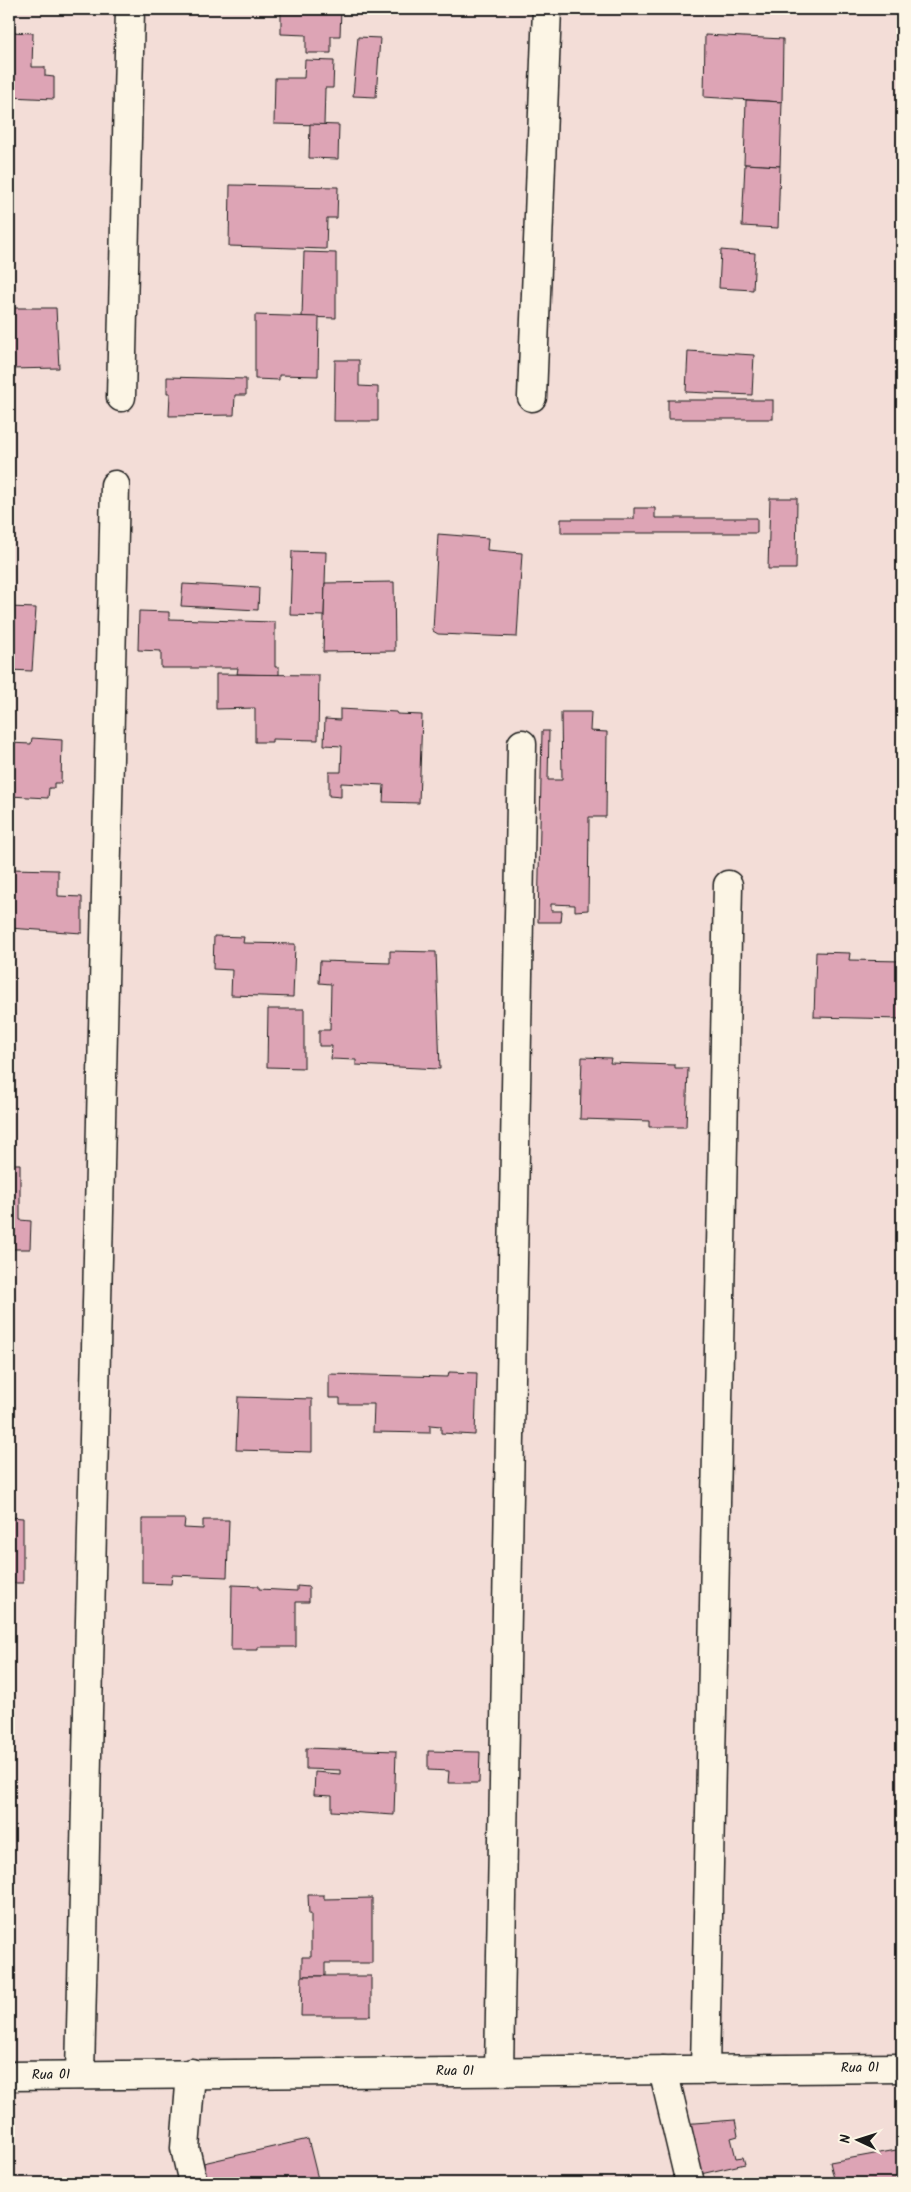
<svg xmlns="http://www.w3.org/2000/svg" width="911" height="2192" font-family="Kalam,sans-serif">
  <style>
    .building { fill: #dda4b5; stroke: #1c1c1c }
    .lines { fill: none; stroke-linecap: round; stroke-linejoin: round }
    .minor-casing { stroke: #1c1c1c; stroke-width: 31 }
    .minor { stroke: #fcf5e5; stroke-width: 28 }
    .labels { text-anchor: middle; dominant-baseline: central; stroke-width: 4.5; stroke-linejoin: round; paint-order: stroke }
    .street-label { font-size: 14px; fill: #1c1c1c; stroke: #fcf5e5 }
  </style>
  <rect width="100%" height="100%" fill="#f3ddd7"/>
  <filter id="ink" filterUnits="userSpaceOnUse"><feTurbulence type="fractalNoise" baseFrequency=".02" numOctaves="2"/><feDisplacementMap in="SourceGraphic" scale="10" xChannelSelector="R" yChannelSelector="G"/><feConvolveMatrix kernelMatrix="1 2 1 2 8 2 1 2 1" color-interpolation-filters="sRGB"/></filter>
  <g filter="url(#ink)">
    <g class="building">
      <polygon points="281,9 341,9 340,36 331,36 331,53 306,53 306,35 281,34"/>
      <polygon points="9,32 33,33 32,67 45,67 45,76 54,77 54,99 9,97"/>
      <polygon points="705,35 783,39 782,102 704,97"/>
      <polygon points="358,37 380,38 376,97 353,96"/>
      <polygon points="305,60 334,61 333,88 325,88 324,125 274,124 275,78 304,78"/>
      <polygon points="746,100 782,102 780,166 744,164"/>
      <polygon points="310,124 339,125 338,159 309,158"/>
      <polygon points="745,164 780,166 778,228 742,226"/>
      <polygon points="230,185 338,187 337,218 327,218 326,249 229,246"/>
      <polygon points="721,250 755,253 753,290 719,288"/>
      <polygon points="304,252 336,253 336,318 302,317"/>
      <polygon points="9,308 56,308 59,368 9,369"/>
      <polygon points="255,315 319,317 318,376 279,375 279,380 255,379"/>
      <polygon points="688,351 754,355 752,395 686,392"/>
      <polygon points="335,360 359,360 359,386 378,387 378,421 334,421"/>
      <polygon points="167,377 246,379 246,395 235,395 234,415 169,416 170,393 167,393"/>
      <rect x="668" y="400" width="105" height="19"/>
      <polygon points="770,498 797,498 796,569 768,569"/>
      <polygon points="634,508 655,508 655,518 757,518 757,533 561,533 561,519 634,519"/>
      <polygon points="438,534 488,538 487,550 522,553 517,637 438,634 433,631"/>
      <polygon points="292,551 326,552 324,616 290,615"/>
      <polygon points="394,582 395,651 323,652 325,583"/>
      <polygon points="183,584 259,588 258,610 181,606"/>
      <polygon points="9,607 36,608 32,671 9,670"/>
      <polygon points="139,611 169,612 169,619 275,622 275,667 279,667 279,675 237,674 238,668 161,668 161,651 138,650"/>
      <polygon points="216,674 319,675 318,740 272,739 272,742 255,742 255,708 216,709"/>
      <polygon points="340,709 396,712 397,714 422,715 419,803 383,802 384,785 341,783 341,797 329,796 329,772 341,772 342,746 324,745 325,719 340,720"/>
      <polygon points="561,712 591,712 590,731 607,732 606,817 589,817 588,910 575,911 575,905 551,904 551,911 562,911 561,922 538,922 542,731 549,731 548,780 562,780"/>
      <polygon points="32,738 62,740 61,783 54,783 54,788 49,788 48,798 9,796 9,743 31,744"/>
      <polygon points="9,869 58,870 58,896 82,897 82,933 9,928"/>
      <polygon points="214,936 244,937 243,943 295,944 293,997 231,995 232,970 213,969"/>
      <polygon points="390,951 436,952 440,1069 356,1065 356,1060 331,1059 332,1046 319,1046 319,1030 330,1030 331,984 319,983 320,961 390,963"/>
      <polygon points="816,952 850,953 849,960 902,961 901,1019 814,1017"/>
      <polygon points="268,1009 304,1009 304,1068 267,1067"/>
      <polygon points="582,1057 611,1058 610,1063 675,1065 675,1068 688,1068 686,1127 649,1127 649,1121 580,1119"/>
      <polygon points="9,1164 20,1164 20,1220 31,1221 30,1249 9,1249"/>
      <polygon points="449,1372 477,1373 475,1435 441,1433 441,1426 430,1425 430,1433 373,1432 374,1404 340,1404 340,1398 329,1398 329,1374 448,1377"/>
      <polygon points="238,1397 312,1399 312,1452 236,1450"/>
      <polygon points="9,1517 23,1518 23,1583 9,1583"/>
      <polygon points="142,1519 185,1519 184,1528 203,1529 203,1520 229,1520 227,1577 172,1575 171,1584 142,1583"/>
      <polygon points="232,1585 259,1586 259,1589 297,1591 297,1586 309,1587 309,1602 296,1602 296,1647 258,1647 258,1650 231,1650"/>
      <polygon points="306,1748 396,1751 394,1815 332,1811 332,1796 314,1795 315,1772 340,1774 340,1770 306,1769"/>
      <polygon points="428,1751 480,1752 479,1783 448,1783 449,1771 428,1770"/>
      <polygon points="308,1895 324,1895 324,1899 372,1898 372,1963 325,1963 325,1976 302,1976 302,1957 311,1957 311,1914 309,1914"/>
      <polygon points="302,1976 371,1976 371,2016 301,2016"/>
      <polygon points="735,2120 738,2136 731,2138 736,2158 743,2157 745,2164 692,2176 681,2124"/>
      <polygon points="308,2139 319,2183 204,2183 199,2164"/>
      <polygon points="902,2149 902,2183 835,2183 830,2162"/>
    </g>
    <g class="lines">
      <g class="minor-casing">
        <g id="minor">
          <polyline points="121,397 130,9"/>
          <polyline points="532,397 547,9"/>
          <polyline points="663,2070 690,2183"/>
          <polyline points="705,2070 728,885"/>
          <polyline points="499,2071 522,744"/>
          <polyline points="191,2073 185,2148 193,2183"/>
          <polyline points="80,2075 115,485"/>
          <polyline points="9,2076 902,2068"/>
        </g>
      </g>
      <use href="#minor" class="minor"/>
    </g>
  </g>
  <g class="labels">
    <g class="street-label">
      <text transform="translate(860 2068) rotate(-1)">Rua 01</text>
      <text x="455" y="2071">Rua 01</text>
      <text transform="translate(51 2075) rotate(-1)">Rua 01</text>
    </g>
  </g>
  <rect width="911" height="2192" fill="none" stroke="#fcf5e5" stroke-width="30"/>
  <rect x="15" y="15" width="881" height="2162" fill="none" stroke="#1c1c1c" stroke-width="2" filter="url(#ink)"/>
  <g transform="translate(858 2140) rotate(274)" stroke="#fcf5e5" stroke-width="4" paint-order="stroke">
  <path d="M0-4L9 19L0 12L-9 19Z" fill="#1c1c1c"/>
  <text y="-8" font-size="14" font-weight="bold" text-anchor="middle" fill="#1c1c1c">N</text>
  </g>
</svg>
